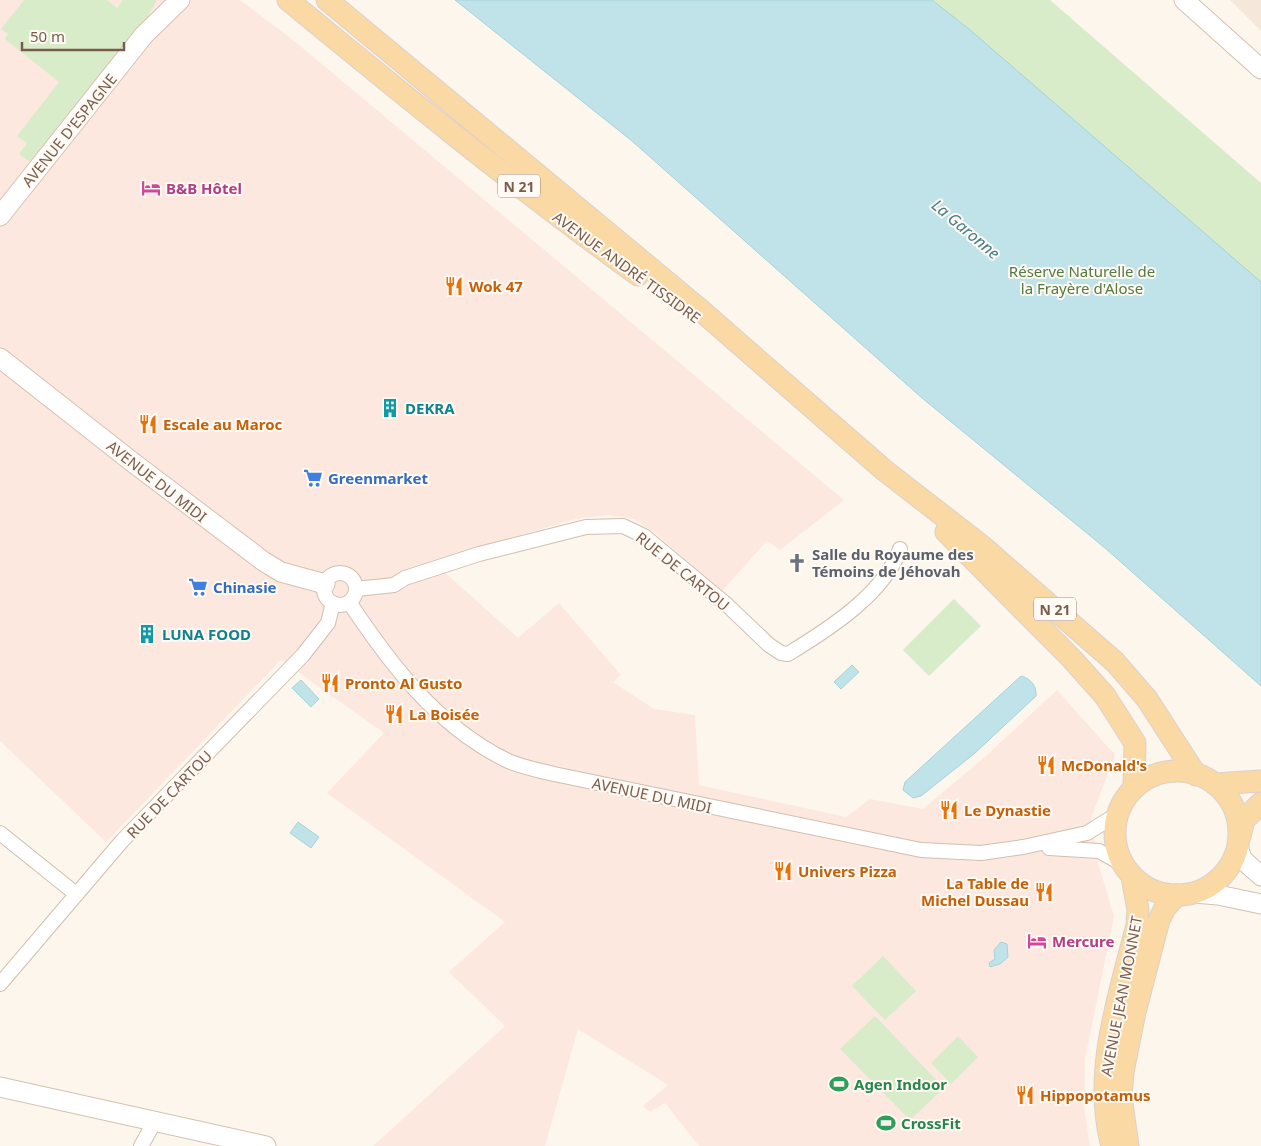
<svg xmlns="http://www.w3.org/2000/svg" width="1261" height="1146" font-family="'Noto Sans',sans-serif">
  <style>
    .residential { fill: #f5e8da }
    .commercial { fill: #fde8e0 }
    .green { fill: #d8ecc9 }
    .water { fill: #bfe3e8; stroke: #a5d3da }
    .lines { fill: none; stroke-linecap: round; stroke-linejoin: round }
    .street-casing { stroke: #d1beb0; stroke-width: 16 }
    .secondary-casing { stroke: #d6c0b0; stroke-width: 21 }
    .primary-casing { stroke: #dad1cd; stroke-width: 23 }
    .street { stroke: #fff; stroke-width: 14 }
    .secondary { stroke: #fff; stroke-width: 19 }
    .primary { stroke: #fbd9a5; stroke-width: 21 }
    .labels { text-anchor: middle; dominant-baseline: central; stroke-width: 4; stroke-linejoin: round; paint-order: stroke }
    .shield { fill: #fffaf3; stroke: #a28b7f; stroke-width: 1 }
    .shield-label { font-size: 14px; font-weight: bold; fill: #7a5c4d }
    .street-label { font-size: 15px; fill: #7a5c4d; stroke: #fffaf3 }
    .hotel-label { font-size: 15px; font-weight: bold; fill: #b23c85; stroke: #fffaf3; text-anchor: start }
    .park-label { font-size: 15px; fill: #537a41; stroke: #fffaf3 }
    .food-label { font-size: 15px; font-weight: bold; fill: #c56008; stroke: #fffaf3; text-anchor: start }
    .culture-label { font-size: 15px; font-weight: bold; fill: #0d838f; stroke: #fffaf3; text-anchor: start }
    .shop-label { font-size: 15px; font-weight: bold; fill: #366cbe; stroke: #fffaf3; text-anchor: start }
    .worship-label { font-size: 15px; font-weight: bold; fill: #5b616d; stroke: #fffaf3; text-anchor: start }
    .leisure-label { font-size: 15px; font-weight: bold; fill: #27864d; stroke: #fffaf3; text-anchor: start }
    .water-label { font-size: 16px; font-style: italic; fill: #437c86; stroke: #fffaf3 }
  </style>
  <rect width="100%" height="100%" fill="#fdf6ec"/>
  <polygon class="residential" points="1230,0 1261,0 1261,31"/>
  <polygon class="commercial" points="0,0 240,0 293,40 844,500 780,550 767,541 722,591 656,534 634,519 607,515 576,519 432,561 518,638 559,603 621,675 613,682 654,709 695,715 699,785 846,817 870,799 923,809 987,755 1057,690 1115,755 1091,818 1098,863 1114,916 1085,1059 1084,1107 1090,1146 699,1146 665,1103 650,1112 643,1106 668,1085 578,1029 545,1146 373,1146 505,1026 449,972 505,922 327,793 384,733 281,660 106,842 0,741"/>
  <g class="green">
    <polygon points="24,0 107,0 117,8 123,0 157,0 144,23 35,162 27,160 19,154 27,143 17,136 59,82 5,39 8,34 1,29"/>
    <polygon points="932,0 1050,0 1261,183 1261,686 1099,523 1019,73"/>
    <polygon points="954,599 981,626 929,676 903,650"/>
    <polygon points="883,956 916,991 885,1020 852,986"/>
    <polygon points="875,1016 944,1088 910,1120 840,1049"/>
    <polygon points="958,1036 978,1057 951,1084 931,1063"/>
  </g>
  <g class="water">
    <polygon points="455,0 932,0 969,29 1261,282 1261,686 1105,548 922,398 632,141"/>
    <polygon points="852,665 859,672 841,689 834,682"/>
    <path d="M 1021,676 C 1030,678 1037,686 1036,696 L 975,753 L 921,796 L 913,798 L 903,790 L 905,782 Z"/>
    <polygon points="301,680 319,699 311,707 292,688"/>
    <polygon points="298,822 319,837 311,848 290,833"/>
    <polygon points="1001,942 1007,944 1008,957 1000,964 990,967 989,963 995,959 994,950"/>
  </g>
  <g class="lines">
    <g class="street-casing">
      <g id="street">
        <circle cx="340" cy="589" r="16"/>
        <path d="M 356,589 L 394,585 L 405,578 L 479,554 L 586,527 L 623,526 L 644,536 L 727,605 L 769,645 L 781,653 L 788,654 C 829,629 884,594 900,549"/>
        <path d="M 349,602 C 391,665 436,725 506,760 C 520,767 538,770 554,774 L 921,850 L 981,853 L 1023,847 L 1087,833 L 1116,815"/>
        <polyline points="0,833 76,894"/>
        <polyline points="1049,848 1099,851 1124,865"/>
        <polyline points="0,984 122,841 303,655 328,623 333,603"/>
        <polyline points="141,1146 154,1123"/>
      </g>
    </g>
    <g class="secondary-casing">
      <g id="secondary">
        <polyline points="1184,0 1261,69"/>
        <polyline points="0,216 144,35 180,0"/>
        <polyline points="0,358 131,461 263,561 281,572 325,584"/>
        <polyline points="1238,846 1242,859 1261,876"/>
        <polyline points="1194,893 1218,895 1261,904"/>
        <polyline points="0,1087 266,1146"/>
      </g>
    </g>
    <g class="primary-casing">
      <g id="primary">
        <path d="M 288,0 C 402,94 518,188 638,275"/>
        <polyline points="327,0 697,307 884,470 982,546 1115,662 1147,699 1196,775"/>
        <polyline points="946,532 1072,659 1105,696 1135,743 1134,788"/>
        <circle cx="1177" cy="833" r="62"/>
        <polyline points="1215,784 1261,781"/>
        <polyline points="1240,836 1244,820 1261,803"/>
        <path d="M 1112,1146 C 1092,1073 1119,996 1137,925 L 1138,910 L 1132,877"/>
        <polyline points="1128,1146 1121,1097 1123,1072 1135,1012 1159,920 1165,908 1177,895"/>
      </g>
    </g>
    <use href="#street" class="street"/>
    <use href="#secondary" class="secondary"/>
    <use href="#primary" class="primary"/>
  </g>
  <defs>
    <g id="hotel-bare" transform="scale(1.5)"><path d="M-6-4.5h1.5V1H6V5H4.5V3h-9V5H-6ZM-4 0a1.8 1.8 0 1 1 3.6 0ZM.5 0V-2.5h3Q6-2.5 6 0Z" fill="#d1479c" stroke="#fffaf3" stroke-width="2.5" paint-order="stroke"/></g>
    <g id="restaurant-bare" transform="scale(1.5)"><path d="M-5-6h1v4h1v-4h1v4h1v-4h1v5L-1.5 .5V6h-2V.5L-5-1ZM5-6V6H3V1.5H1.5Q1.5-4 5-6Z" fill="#e8710a" stroke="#fffaf3" stroke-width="2.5" paint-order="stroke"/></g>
    <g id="building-bare" transform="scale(1.5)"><path d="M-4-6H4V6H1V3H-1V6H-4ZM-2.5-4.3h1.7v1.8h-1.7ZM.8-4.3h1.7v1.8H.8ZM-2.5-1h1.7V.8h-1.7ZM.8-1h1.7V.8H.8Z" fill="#0f9aa8" stroke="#fffaf3" stroke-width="2.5" paint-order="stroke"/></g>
    <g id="supermarket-bare" transform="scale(1.5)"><path d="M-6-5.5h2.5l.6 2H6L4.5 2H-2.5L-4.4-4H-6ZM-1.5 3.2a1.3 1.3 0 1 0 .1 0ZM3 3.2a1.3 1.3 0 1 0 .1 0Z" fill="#3f7fe0" stroke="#fffaf3" stroke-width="2.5" paint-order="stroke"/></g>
    <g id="church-bare" transform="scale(1.5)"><path d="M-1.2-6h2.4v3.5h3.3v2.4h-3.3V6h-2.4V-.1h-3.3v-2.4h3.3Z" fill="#6b7280" stroke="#fffaf3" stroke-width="2.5" paint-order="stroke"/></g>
    <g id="stadium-bare" transform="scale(1.5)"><path d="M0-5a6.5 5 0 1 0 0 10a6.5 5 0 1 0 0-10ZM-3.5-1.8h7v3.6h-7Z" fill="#2e9e5b" stroke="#fffaf3" stroke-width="2.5" paint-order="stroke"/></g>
  </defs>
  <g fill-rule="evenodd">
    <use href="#hotel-bare" x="151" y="188"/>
    <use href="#restaurant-bare" x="454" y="286"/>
    <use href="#building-bare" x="390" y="408"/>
    <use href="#restaurant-bare" x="148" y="424"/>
    <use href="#supermarket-bare" x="313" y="478"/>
    <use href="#church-bare" x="797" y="563"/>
    <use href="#supermarket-bare" x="198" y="587"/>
    <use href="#building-bare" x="147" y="634"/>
    <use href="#restaurant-bare" x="330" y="683"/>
    <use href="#restaurant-bare" x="394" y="714"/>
    <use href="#restaurant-bare" x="1046" y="765"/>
    <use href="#restaurant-bare" x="949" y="810"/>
    <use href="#restaurant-bare" x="783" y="871"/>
    <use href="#restaurant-bare" x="1044" y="892"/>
    <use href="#hotel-bare" x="1037" y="941"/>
    <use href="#stadium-bare" x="839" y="1084"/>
    <use href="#restaurant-bare" x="1025" y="1095"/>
    <use href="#stadium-bare" x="886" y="1123"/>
  </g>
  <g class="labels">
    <g class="shield">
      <rect x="498" y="174.5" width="42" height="23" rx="4"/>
      <rect x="1034" y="597.5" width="42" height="23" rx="4"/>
    </g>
    <g class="shield-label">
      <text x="519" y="186">N 21</text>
      <text x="1055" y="609">N 21</text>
    </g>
    <g class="street-label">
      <text transform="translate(69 130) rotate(-51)">AVENUE D'ESPAGNE</text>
      <text transform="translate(627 267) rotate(36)">AVENUE ANDRÉ TISSIDRE</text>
      <text transform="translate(157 481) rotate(38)">AVENUE DU MIDI</text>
      <text transform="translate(683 571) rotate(39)">RUE DE CARTOU</text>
      <text transform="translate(169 794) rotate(-46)">RUE DE CARTOU</text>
      <text transform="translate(652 795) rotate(12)">AVENUE DU MIDI</text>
      <text transform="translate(1121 996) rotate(-79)">AVENUE JEAN MONNET</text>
    </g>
    <g class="hotel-label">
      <text x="166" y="188">B&amp;B Hôtel</text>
      <text x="1052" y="941">Mercure</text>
    </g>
    <g class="park-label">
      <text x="1082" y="271">Réserve Naturelle de<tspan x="1082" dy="17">la Frayère d'Alose</tspan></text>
    </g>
    <g class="food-label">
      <text x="469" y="286">Wok 47</text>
      <text x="163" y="424">Escale au Maroc</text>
      <text x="345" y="683">Pronto Al Gusto</text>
      <text x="409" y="714">La Boisée</text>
      <text x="1061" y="765">McDonald's</text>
      <text x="964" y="810">Le Dynastie</text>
      <text x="798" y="871">Univers Pizza</text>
      <text x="1029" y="883" text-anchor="end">La Table de<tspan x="1029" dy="17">Michel Dussau</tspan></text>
      <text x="1040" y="1095">Hippopotamus</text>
    </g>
    <g class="culture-label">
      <text x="405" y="408">DEKRA</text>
      <text x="162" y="634">LUNA FOOD</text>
    </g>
    <g class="shop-label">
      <text x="328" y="478">Greenmarket</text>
      <text x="213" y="587">Chinasie</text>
    </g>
    <g class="worship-label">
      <text x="812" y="554">Salle du Royaume des<tspan x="812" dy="17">Témoins de Jéhovah</tspan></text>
    </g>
    <g class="leisure-label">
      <text x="854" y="1084">Agen Indoor</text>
      <text x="901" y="1123">CrossFit</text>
    </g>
    <g class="water-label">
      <text transform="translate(966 229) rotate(40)">La Garonne</text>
    </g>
  </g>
  <path d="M22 42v8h102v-8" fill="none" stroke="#7a5c4d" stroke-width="2.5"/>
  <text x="30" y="42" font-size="15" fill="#7a5c4d" stroke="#fffaf3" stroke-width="4" paint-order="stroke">50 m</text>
</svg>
